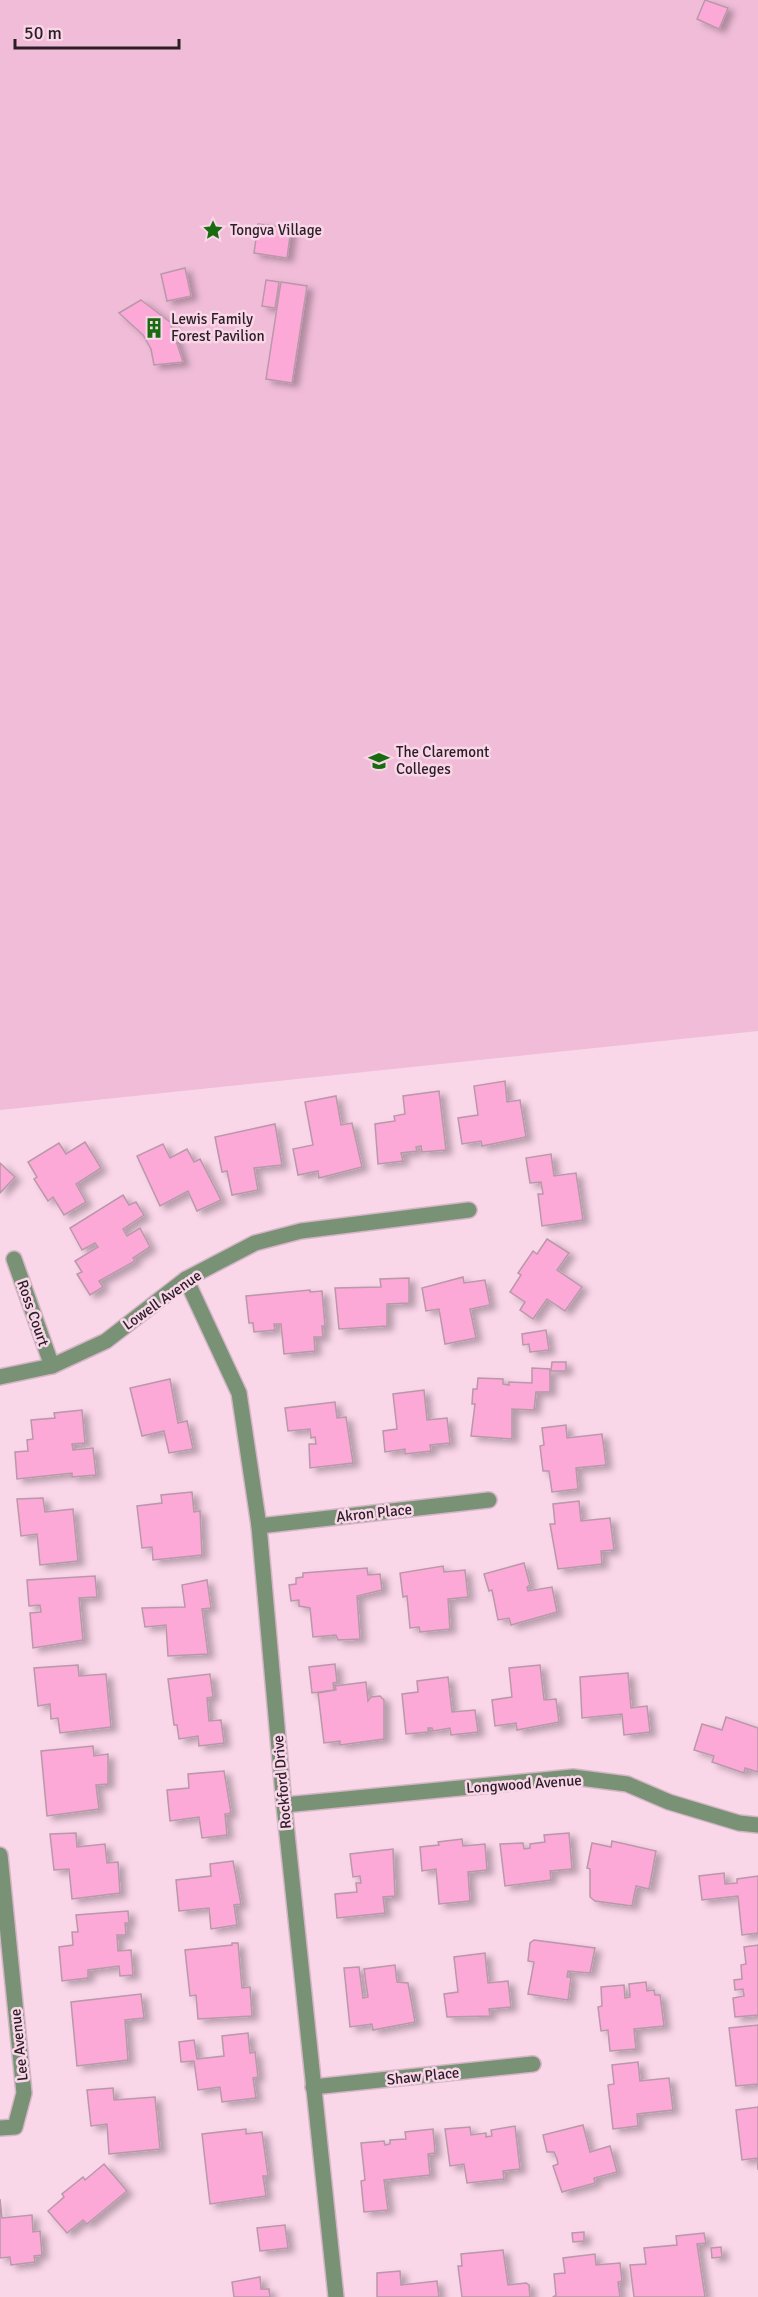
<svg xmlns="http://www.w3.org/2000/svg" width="758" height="2297" font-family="Signika,sans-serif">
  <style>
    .green { fill: #f0bcd8 }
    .building { fill: #fca9d7; stroke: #b998a9; stroke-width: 1.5; filter: url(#shadow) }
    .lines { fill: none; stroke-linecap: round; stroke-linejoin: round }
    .street-casing { stroke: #d4b5c5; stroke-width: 18 }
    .street { stroke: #799276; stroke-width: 15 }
    .labels { text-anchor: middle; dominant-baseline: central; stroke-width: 5; stroke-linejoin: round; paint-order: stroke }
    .poi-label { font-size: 15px; fill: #2b1e25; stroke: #f9d6e8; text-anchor: start }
    .street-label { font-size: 15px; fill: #2b1e25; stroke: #f9d6e8 }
  </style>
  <defs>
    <filter id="shadow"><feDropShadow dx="6" dy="4" stdDeviation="3" flood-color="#0004"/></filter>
  </defs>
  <rect width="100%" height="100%" fill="#f9d6e8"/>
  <polygon class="green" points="0,0 758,0 758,1031 0,1110"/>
  <g class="building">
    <polygon points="705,0 728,8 719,29 697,19"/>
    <polygon points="258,224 291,228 287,258 254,253"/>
    <polygon points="185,268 191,296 167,301 161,274"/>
    <polygon points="266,280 279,282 275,308 262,306"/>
    <polygon points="281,282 307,286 292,383 266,379"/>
    <polygon points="141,300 170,322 183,362 154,365 151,349 143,335 119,313"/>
    <polygon points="505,1081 507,1102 520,1100 526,1137 482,1146 481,1141 462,1144 458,1118 478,1115 474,1086"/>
    <polygon points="439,1091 446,1150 422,1152 421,1146 416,1147 417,1151 401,1153 403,1161 378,1164 375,1124 395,1121 394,1116 405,1114 403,1096"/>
    <polygon points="336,1096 341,1125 352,1123 362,1167 319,1178 318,1171 298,1175 293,1149 313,1145 305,1102"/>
    <polygon points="275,1124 282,1165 254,1168 258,1190 232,1195 227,1171 222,1172 215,1137"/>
    <polygon points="85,1142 101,1168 76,1184 86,1202 64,1215 53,1197 48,1201 34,1179 37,1177 28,1162 59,1143 66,1154"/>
    <polygon points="163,1144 170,1158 187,1149 194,1162 200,1159 221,1200 197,1211 188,1191 160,1206 137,1156"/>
    <polygon points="551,1154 554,1176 576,1173 583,1220 542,1226 538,1194 543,1194 541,1182 530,1183 526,1158"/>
    <polygon points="0,1163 15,1177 0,1193"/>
    <polygon points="123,1195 129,1205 136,1202 144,1215 123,1229 127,1236 140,1228 150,1247 133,1258 135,1261 99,1281 103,1287 90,1295 77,1274 82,1272 75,1261 98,1247 95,1243 82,1250 70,1228"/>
    <polygon points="547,1239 569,1253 557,1270 582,1287 565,1311 547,1299 533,1319 520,1310 525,1302 510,1292 521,1275 518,1273 533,1251 537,1254"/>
    <polygon points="463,1277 464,1283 485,1280 490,1305 470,1309 476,1338 445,1344 439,1309 426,1311 422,1288"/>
    <polygon points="409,1278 409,1303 387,1304 387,1326 339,1329 335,1288 381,1287 380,1279"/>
    <polygon points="310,1290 310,1292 322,1291 325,1326 322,1326 323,1337 314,1337 315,1351 284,1354 281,1324 274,1324 275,1330 254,1332 253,1323 249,1323 246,1296"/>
    <polygon points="546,1330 549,1350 530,1352 529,1344 523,1345 522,1334"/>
    <polygon points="552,1362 566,1362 566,1371 551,1371"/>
    <polygon points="532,1368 550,1369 550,1392 536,1392 534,1410 512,1409 512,1439 471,1436 475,1404 472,1404 473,1389 477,1389 478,1378 503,1379 503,1384 509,1385 509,1382 532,1383"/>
    <polygon points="170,1379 178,1423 187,1421 193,1449 169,1453 164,1431 142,1436 130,1388"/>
    <polygon points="424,1390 427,1420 447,1418 450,1443 430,1445 431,1451 405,1454 405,1449 385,1452 383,1431 397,1429 393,1394"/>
    <polygon points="335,1402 337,1418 346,1417 353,1463 310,1468 309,1444 316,1444 315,1437 311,1438 310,1429 288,1431 285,1408"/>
    <polygon points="82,1410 85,1443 72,1444 73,1450 93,1448 96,1475 72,1477 72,1473 17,1479 15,1452 28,1451 27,1440 33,1439 31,1420 55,1418 54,1413"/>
    <polygon points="566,1425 567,1438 602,1434 606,1465 576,1468 578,1489 552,1492 549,1471 543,1471 540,1446 544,1445 542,1428"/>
    <polygon points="192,1492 194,1512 200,1511 202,1555 153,1560 152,1547 142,1548 137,1506 162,1503 161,1495"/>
    <polygon points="43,1498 45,1512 73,1509 78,1561 40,1565 37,1534 21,1536 17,1499"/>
    <polygon points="579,1501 581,1521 610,1518 614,1550 601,1551 602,1564 558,1569 550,1524 555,1524 553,1504"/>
    <polygon points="524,1563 530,1585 527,1587 528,1591 552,1587 557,1612 511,1625 509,1618 498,1620 492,1590 489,1591 484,1574"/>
    <polygon points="443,1566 444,1572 465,1570 468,1597 448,1599 450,1629 420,1632 419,1627 410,1628 407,1596 403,1597 400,1573"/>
    <polygon points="367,1568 368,1575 380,1574 382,1590 357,1596 360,1639 338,1640 336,1635 313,1637 310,1608 299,1606 299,1600 291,1601 289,1585 296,1584 296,1578 303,1577 303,1573"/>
    <polygon points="95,1576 97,1597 79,1598 83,1640 33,1648 30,1613 41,1612 40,1605 29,1606 27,1580"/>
    <polygon points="207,1580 211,1608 202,1609 208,1654 168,1656 166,1625 145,1627 142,1608 185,1607 182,1585"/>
    <polygon points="335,1664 337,1682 333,1683 334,1690 312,1693 309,1667"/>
    <polygon points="78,1665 79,1676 106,1674 111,1727 60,1733 58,1718 51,1719 50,1704 38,1706 34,1668"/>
    <polygon points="540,1665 544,1700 556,1699 559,1722 517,1730 516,1723 495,1726 492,1700 512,1697 509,1668"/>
    <polygon points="628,1673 631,1708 647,1706 650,1732 624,1735 622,1714 582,1718 580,1677"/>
    <polygon points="210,1674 213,1697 207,1698 209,1721 221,1720 224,1743 199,1746 198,1736 179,1739 177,1725 174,1725 168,1679"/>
    <polygon points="448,1677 452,1712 475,1710 478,1732 451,1735 450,1728 433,1731 432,1728 428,1728 428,1732 406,1734 402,1694 418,1692 417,1681"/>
    <polygon points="366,1682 368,1701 371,1697 380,1696 384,1700 384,1739 340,1745 340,1741 324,1743 318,1693 336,1690 335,1686"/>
    <polygon points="726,1717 758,1728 758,1772 745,1768 744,1773 712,1762 714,1756 694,1750 702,1724 722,1730"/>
    <polygon points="93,1746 94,1756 108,1754 108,1784 96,1785 99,1809 47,1816 41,1751"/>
    <polygon points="224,1771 231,1813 225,1814 227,1835 202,1838 199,1817 170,1821 167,1790 189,1788 188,1774"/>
    <polygon points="76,1833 77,1847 105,1844 107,1863 118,1862 120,1893 72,1899 69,1869 54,1870 50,1834"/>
    <polygon points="569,1833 572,1869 550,1871 551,1880 505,1886 500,1844 523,1843 524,1849 530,1848 530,1844 545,1842 544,1835"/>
    <polygon points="462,1839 463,1846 485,1844 487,1870 468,1872 470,1901 439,1904 436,1869 422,1871 420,1847 439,1845 438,1842"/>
    <polygon points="612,1841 656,1851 649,1889 636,1886 632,1906 595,1901 590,1897 590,1869 587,1868 592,1843 611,1847"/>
    <polygon points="393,1849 395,1896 383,1897 385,1913 337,1918 335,1894 357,1892 356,1883 361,1883 360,1876 353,1877 350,1854"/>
    <polygon points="233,1861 241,1904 234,1905 237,1925 211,1929 209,1908 179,1911 176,1880 211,1876 210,1864"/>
    <polygon points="724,1873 725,1884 737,1883 737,1879 758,1876 758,1933 742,1935 738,1896 702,1900 699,1876"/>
    <polygon points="128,1911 129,1923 125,1923 126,1935 117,1935 118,1951 131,1950 133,1975 120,1976 119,1966 88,1970 88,1978 62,1981 59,1947 73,1945 72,1932 78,1932 76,1915"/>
    <polygon points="534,1940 595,1948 590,1973 568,1971 567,1977 571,1977 568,2000 528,1994 534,1962 528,1961 530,1943"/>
    <polygon points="232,1943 238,1943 242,1988 250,1987 252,2016 198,2019 196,1995 190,1996 185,1950 232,1945"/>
    <polygon points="758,1945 758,2015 735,2017 733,1998 744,1996 743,1989 735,1990 734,1980 742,1979 741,1965 746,1964 744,1947"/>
    <polygon points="485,1953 488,1983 508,1981 511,2007 489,2009 490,2016 447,2017 444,1994 458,1992 454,1957"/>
    <polygon points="395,1965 397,1982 408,1983 415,2022 373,2030 372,2024 350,2027 344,1968 359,1967 363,1998 368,1997 364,1969"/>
    <polygon points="646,1982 647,1991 654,1990 655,1995 660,1995 664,2026 634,2029 636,2049 610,2051 608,2030 601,2031 598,2007 602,2006 601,1987 624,1985 625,1998 630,1997 629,1984"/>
    <polygon points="141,1994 144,2018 125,2020 128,2060 77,2066 71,2002"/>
    <polygon points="758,2025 758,2084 736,2086 729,2028"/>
    <polygon points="248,2033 250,2053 255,2052 258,2077 253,2078 256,2098 222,2102 220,2087 198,2090 194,2061 181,2062 179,2042 194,2040 197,2059 224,2056 222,2036"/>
    <polygon points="638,2062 640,2081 669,2078 673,2110 637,2114 638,2126 613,2129 608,2085 614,2084 612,2065"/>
    <polygon points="113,2088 114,2100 155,2097 160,2149 109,2154 107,2124 91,2126 87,2090"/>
    <polygon points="758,2107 758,2170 757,2158 742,2160 736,2110"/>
    <polygon points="583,2125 590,2152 610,2146 617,2172 594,2178 595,2183 562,2192 553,2166 558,2164 557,2159 554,2152 547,2152 543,2135"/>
    <polygon points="515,2126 520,2169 503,2171 504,2179 467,2183 464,2164 450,2166 445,2129 470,2127 471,2135 486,2133 486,2137 492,2136 491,2130"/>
    <polygon points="246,2129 246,2134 262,2132 268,2176 263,2176 266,2196 210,2204 202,2134"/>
    <polygon points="433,2129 435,2153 428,2154 430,2175 384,2180 388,2210 364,2212 361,2181 365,2180 361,2143 384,2141 385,2145 390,2144 390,2140 406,2139 405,2132"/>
    <polygon points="104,2164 127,2191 87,2224 83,2220 67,2233 48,2211 64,2197 62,2194 83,2177 85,2180"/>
    <polygon points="0,2199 2,2218 32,2215 33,2232 40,2231 42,2255 34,2256 35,2262 11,2265 10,2257 0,2258"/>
    <polygon points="285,2225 288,2248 260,2251 257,2228"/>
    <polygon points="584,2232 584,2241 573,2242 572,2233"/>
    <polygon points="704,2233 706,2243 697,2244 705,2297 634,2297 630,2265 646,2264 644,2248 677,2245 676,2236"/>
    <polygon points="721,2247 722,2257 712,2258 711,2248"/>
    <polygon points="503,2250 508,2285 526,2283 529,2285 530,2297 462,2297 458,2266 462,2266 461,2254"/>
    <polygon points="595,2254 596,2265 620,2263 622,2281 618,2282 620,2297 553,2297 556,2295 554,2274 565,2273 563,2258"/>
    <polygon points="400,2271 401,2285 437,2281 439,2297 377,2297 377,2273"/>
    <polygon points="260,2277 261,2289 269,2289 270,2297 234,2297 232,2282"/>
  </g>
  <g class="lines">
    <g class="street-casing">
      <g id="street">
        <polyline points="14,1259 52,1366"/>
        <polyline points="186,1279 239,1393 259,1526 284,1805 336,2297"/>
        <polyline points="0,1377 52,1366 106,1341 186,1279 255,1243 301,1231 469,1210"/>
        <polyline points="259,1526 489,1500"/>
        <polyline points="284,1805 573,1777 627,1784 669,1802 739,1823 758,1825"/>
        <polyline points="0,1855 24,2093 15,2127 0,2128"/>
        <polyline points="313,2087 533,2064"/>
      </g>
    </g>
    <use href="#street" class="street"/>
  </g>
  <defs>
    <g id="sight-bare" transform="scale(1.62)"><path d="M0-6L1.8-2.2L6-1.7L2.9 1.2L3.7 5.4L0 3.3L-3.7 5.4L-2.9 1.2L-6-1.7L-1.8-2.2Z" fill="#196b0f" stroke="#f9d6e8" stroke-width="2.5" paint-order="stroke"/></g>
    <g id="building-bare" transform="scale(1.62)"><path d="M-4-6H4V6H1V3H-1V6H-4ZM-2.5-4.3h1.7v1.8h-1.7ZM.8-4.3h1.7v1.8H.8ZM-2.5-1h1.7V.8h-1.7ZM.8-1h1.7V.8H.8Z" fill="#196b0f" stroke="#f9d6e8" stroke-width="2.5" paint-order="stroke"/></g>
    <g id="university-bare" transform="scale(1.62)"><path d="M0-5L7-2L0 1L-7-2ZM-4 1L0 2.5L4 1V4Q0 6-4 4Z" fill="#196b0f" stroke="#f9d6e8" stroke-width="2.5" paint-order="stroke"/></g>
  </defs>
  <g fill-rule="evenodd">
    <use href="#sight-bare" x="213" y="230"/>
    <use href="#building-bare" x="154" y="328"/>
    <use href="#university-bare" x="379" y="761"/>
  </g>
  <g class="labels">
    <g class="poi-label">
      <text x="230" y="230">Tongva Village</text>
      <text x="171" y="319">Lewis Family<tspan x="171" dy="17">Forest Pavilion</tspan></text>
      <text x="396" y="752">The Claremont<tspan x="396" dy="17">Colleges</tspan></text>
    </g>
    <g class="street-label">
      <text transform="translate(162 1300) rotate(-35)">Lowell Avenue</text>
      <text transform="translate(33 1313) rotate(71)">Ross Court</text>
      <text transform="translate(374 1513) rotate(-6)">Akron Place</text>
      <text transform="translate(282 1782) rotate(-95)">Rockford Drive</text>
      <text transform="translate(524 1784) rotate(-4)">Longwood Avenue</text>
      <text transform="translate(19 2045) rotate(-96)">Lee Avenue</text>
      <text transform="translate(423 2076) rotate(-6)">Shaw Place</text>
    </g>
  </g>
  <path d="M15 39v9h164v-9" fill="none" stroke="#2b1e25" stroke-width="3"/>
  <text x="24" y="39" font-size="18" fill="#2b1e25" stroke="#f9d6e8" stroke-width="4.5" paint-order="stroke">50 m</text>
</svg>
